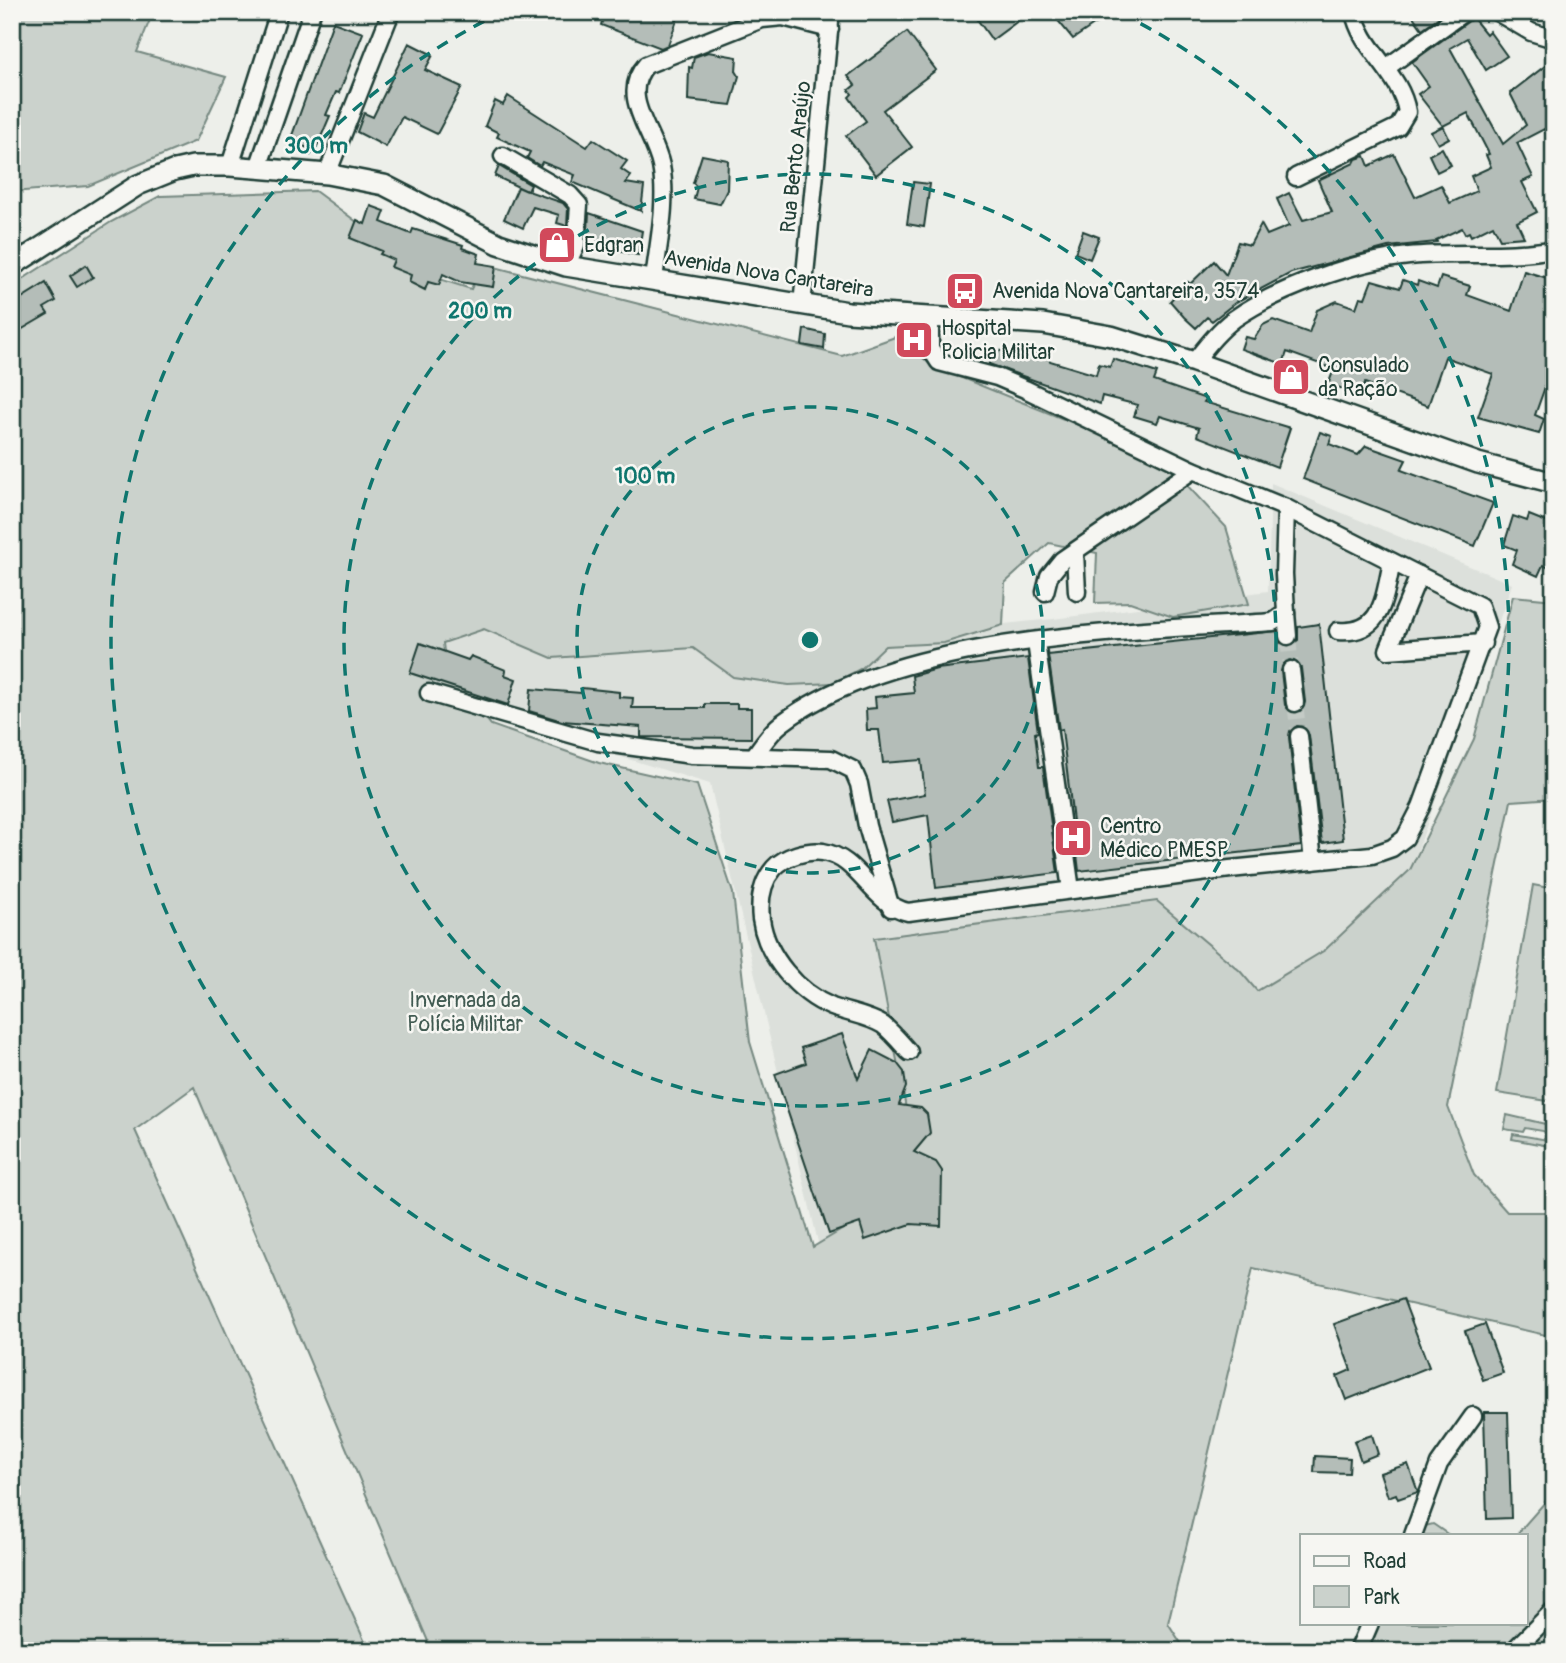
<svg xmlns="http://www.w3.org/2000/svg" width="1566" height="1663" font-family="Pangolin,sans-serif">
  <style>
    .built { fill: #dce0db }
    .green { fill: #cbd2cc; stroke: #758880; stroke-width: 2 }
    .building { fill: #b4bdb8; stroke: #1f3d34; stroke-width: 2; fill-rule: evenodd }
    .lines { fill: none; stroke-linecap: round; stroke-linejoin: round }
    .minor-tunnel { stroke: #c4cbc6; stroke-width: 16; stroke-dasharray: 16 8; stroke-linecap: butt }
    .minor-casing { stroke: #1f3d34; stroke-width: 21 }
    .major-casing { stroke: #1f3d34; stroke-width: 24 }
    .minor { stroke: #f6f6f2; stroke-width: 16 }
    .major { stroke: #f6f6f2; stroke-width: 19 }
    .ring { fill: none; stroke: #0f766e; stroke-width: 3.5; stroke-dasharray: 12 9 }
    .labels { text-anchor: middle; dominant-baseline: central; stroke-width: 5; stroke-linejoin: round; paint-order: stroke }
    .street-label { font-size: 21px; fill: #1f3d34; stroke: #f6f6f2 }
    .poi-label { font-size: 21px; fill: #1f3d34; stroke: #f6f6f2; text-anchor: start }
    .park-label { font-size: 21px; fill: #415b52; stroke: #f6f6f2 }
    .centre { fill: #0f766e; stroke: #f6f6f2; stroke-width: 3.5 }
    .ring-label { font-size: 21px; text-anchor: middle; font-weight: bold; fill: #0f766e; stroke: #f6f6f2; stroke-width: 5; stroke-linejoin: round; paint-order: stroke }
  </style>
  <rect width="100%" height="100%" fill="#edefea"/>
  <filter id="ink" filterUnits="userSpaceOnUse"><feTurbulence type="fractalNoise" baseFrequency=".0143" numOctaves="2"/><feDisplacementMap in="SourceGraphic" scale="14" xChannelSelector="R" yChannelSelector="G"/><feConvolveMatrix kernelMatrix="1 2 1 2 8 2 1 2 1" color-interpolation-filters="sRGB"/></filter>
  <g filter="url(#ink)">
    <polygon class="built" points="1271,483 1512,584 1403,892 1217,1030 980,1221 830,1293 710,784 389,686 431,542 836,641 1053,619 1268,591"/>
    <g class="green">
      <polygon points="12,12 153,12 137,52 226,77 196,141 88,186 12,192"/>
      <polygon points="315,191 430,276 471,289 483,264 842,356 898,336 932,366 1101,434 1171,468 1226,527 1249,604 1173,617 1130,602 1095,603 1097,553 1049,543 1005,583 1003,625 944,643 885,646 862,668 834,683 789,685 733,677 693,648 552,658 484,629 443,643 446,669 491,725 599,763 697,785 733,893 750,1042 813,1247 920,1183 874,938 1157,901 1240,971 1257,991 1325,950 1410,870 1474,739 1513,596 1554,600 1554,798 1511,801 1448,1107 1474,1175 1507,1212 1554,1212 1554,1337 1253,1268 1168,1623 1186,1651 432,1651 194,1087 135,1130 369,1651 12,1651 12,286 111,222 160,196"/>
      <polygon points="1533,885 1554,889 1554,1102 1497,1093"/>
      <polygon points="1507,1115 1554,1126 1554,1133 1525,1128 1523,1132 1504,1129"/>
      <polygon points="1513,1134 1554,1141 1554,1147 1512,1139"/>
      <polygon points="1554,1492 1554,1651 1364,1651 1377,1623 1526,1623 1526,1535 1516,1535"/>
      <polygon points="1433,1524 1449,1535 1420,1535 1425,1526"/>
    </g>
    <g class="building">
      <polygon points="605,12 680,12 668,45 661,48 601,25"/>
      <polygon points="972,12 1030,12 992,40"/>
      <polygon points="1051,12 1113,12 1073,39"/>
      <polygon points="1410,12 1446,12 1422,29"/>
      <polygon points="1473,18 1486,34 1489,31 1507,56 1486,70 1467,38 1450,48 1503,144 1526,125 1510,93 1554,59 1554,149 1544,129 1517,143 1533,177 1522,182 1537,212 1517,222 1524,237 1500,239 1493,225 1471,236 1469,232 1465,234 1462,228 1436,240 1437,242 1388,247 1291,273 1236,302 1212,321 1207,317 1196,328 1184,317 1170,301 1188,282 1190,284 1214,261 1226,275 1238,242 1250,245 1261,224 1267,235 1289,226 1277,199 1289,193 1303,220 1332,212 1318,180 1354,163 1356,159 1365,156 1369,166 1394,154 1415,197 1441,185 1450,203 1477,191 1471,176 1491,167 1486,155 1489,154 1468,113 1443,126 1418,94 1429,86 1412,62"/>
      <polygon points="333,22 363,33 339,93 336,92 326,115 330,116 315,151 290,141"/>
      <polygon points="907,32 936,70 883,110 912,147 876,175 846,136 866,121 849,97 852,94 849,90 855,85 848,76"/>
      <polygon points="409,43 433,55 425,70 462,87 437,134 402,117 386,147 357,132 364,113 373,117"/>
      <polygon points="708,52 737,57 736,71 739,76 731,105 688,100 689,67 692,68 694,57"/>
      <polygon points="508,96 587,147 593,139 627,161 621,169 631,176 626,183 644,186 641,211 572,182 575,175 542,162 540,166 527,158 530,152 497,137 499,133 485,126 495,101 503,105"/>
      <polygon points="1443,126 1449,138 1438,144 1431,132"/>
      <polygon points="1442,148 1451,165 1437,172 1429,155"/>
      <polygon points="702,155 728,160 727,190 720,204 694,199 697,187 693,183"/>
      <polygon points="499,166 531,185 528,191 563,203 568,209 567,226 557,223 559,215 533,207 523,228 504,219 518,187 527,191 495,176"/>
      <polygon points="913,182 930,184 924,227 907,224"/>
      <polygon points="371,206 385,211 381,222 411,234 413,229 463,245 462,248 479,254 477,263 496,266 493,287 460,282 443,274 439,285 428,282 425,290 409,282 411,275 391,267 394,260 380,254 382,251 350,238 357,220 365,224"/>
      <polygon points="589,213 642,231 638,255 587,245"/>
      <polygon points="1083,231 1099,237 1090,259 1075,253"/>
      <polygon points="86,265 93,277 77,287 70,276"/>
      <polygon points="1524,271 1554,280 1554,377 1549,376 1535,415 1544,419 1539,434 1478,417 1493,374 1445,357 1428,406 1365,383 1361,393 1328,385 1334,369 1287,352 1283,364 1241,349 1245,337 1254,339 1263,325 1273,320 1309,333 1317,310 1337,301 1356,308 1360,297 1365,298 1372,280 1400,288 1403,280 1417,285 1418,281 1437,288 1441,277 1470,286 1467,295 1511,311"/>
      <polygon points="46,283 56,301 44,308 48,314 12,335 12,304"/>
      <polygon points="804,329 825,334 824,349 802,345"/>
      <polygon points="989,350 1046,354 1050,361 1096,375 1099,364 1110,367 1113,359 1157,373 1154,381 1206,399 1204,402 1290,428 1277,467 1197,436 1199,428 1160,416 1157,423 1134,416 1138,405 1102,396 1100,404 989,364"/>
      <polygon points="1320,432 1332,436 1329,444 1358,455 1366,446 1406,460 1401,470 1493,503 1475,546 1303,479"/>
      <polygon points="1529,515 1554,525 1554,570 1543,565 1538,576 1512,564 1517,550 1504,545 1513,516 1527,521"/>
      <path d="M 1319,624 L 1343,840 L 1322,843 L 1309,735 L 1304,727 L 1297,726 L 1290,731 L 1289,737 L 1301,846 L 1079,871 L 1063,738 L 1062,729 L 1059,730 L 1048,655 L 1277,631 L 1280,643 L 1290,646 L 1298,640 L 1298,627 ZM 1290,660 L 1301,668 L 1305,702 L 1302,711 L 1296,713 L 1285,705 L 1281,671 L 1284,662 Z"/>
      <polygon points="420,643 468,660 471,656 506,670 505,675 516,679 508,705 410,673"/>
      <polygon points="1028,658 1038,732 1035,733 1039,767 1043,767 1058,873 936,888 928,815 892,822 887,801 925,794 921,760 883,763 879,730 867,730 866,709 876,708 875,697 914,693 912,676 937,669"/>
      <polygon points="582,688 619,692 619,697 633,698 632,708 705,708 705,704 737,704 737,708 751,708 751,738 641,737 641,727 562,721 529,711 531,689 581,693"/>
      <polygon points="842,1034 858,1079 872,1050 897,1063 904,1072 906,1087 899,1105 921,1108 927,1114 930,1133 914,1152 936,1162 942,1171 941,1226 911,1224 865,1240 860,1223 829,1234 775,1074 806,1063 801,1048"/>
      <polygon points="1403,1299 1429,1367 1346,1400 1337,1376 1351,1370 1334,1324"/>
      <polygon points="1485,1324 1503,1373 1483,1380 1465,1331"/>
      <polygon points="1484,1412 1508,1412 1511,1518 1487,1519"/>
      <polygon points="1372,1435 1378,1454 1361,1461 1354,1441"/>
      <polygon points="1315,1456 1350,1458 1349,1473 1314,1472"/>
      <polygon points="1408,1464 1418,1492 1398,1499 1396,1494 1388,1497 1380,1473"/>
    </g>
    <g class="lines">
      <g class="minor-tunnel">
        <polyline points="1288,636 1291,670"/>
        <polyline points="1295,703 1299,736"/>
      </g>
      <g class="minor-casing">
        <g id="minor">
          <polyline points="1497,12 1531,32 1554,39"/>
          <polyline points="1386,68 1464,12"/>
          <polyline points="503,156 570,195 579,205 576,245 566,266"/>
          <polyline points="230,166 279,12"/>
          <polyline points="258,168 312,12"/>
          <polyline points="327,174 391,12"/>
          <path d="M 1296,177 L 1398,127 L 1407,112 C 1401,73 1361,50 1354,12"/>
          <path d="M 654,280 C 658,244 668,202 661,166 C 654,132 618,96 646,65 L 762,19 L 783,17 L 830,29"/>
          <polyline points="802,305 831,12"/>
          <path d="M 1194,362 C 1206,347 1218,331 1234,319 C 1278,288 1356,261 1409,256 C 1458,251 1506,258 1554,249"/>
          <polyline points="1075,553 1077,592"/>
          <polyline points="1419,575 1388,650 1483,643"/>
          <polyline points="1045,592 1049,576 1062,560 1193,470"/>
          <polyline points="1286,613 1288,636"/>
          <path d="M 1338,631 C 1383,635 1384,597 1392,562"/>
          <polyline points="1036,642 1071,890"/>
          <polyline points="1291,670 1295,703"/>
          <polyline points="429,693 598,742 692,755 831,759 853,770 859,784 867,826 891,908"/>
          <polyline points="1299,736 1313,861"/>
          <path d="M 754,756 C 763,744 770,732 782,723 C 899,634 1129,632 1273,622 L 1286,613 L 1284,574 L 1286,508"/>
          <path d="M 909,1052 C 901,1043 893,1033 883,1025 C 869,1016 848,1013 832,1007 C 798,993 766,956 761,919 C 759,901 762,882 774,868 C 785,856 807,850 823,852 C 860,858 870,903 908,912 L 1230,869 L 1372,855 L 1392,848 L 1405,838 L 1421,807 L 1487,627 L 1480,606 L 1286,508 L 1193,470 L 1025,389 L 997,377 L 939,362 L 930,348 L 930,318"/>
          <polyline points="1413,1535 1439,1464 1473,1416"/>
          <polyline points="1358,1651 1370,1623"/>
          <polyline points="1513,1651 1554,1610"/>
        </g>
      </g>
      <g class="major-casing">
        <polyline id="major" points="12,266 138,185 175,170 193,166 230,166 327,174 384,185 499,244 566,266 848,312 1043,324 1111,336 1194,362 1478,463 1554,483"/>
      </g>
      <use href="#minor" class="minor"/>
      <use href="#major" class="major"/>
    </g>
  </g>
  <g class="ring">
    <circle cx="810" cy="640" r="233"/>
    <circle cx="810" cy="640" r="466"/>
    <path d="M1122 14A699 699 0 1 1 498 14"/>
  </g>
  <defs>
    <g id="shop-square" transform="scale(2.0125)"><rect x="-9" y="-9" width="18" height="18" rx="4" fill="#d1495b" stroke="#f6f6f2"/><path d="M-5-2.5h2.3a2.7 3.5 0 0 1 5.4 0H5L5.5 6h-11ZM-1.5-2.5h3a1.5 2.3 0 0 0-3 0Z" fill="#fff"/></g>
    <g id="bus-square" transform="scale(2.0125)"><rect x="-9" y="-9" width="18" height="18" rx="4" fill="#d1495b" stroke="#f6f6f2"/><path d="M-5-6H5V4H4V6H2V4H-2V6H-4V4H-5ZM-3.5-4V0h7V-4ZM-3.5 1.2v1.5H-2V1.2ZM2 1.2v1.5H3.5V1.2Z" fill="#fff"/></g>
    <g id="hospital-square" transform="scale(2.0125)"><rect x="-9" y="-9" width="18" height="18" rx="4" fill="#d1495b" stroke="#f6f6f2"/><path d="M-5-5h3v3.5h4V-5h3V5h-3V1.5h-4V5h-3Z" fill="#fff"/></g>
  </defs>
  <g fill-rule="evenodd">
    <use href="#shop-square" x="557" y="245"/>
    <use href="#bus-square" x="965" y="291"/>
    <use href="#hospital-square" x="914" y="340"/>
    <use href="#shop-square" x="1291" y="377"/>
    <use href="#hospital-square" x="1073" y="838"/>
  </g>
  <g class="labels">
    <g class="street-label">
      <text transform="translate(796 157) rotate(-84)">Rua Bento Araújo</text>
      <text transform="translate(769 274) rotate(9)">Avenida Nova Cantareira</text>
    </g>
    <g class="poi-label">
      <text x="584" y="245">Edgran</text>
      <text x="992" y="291">Avenida Nova Cantareira, 3574</text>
      <text x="941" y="328">Hospital<tspan x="941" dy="24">Policia Militar</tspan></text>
      <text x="1318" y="365">Consulado<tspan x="1318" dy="24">da Ração</tspan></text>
      <text x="1100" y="826">Centro<tspan x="1100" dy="24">Médico PMESP</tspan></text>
    </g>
    <g class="park-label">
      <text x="465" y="1000">Invernada da<tspan x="465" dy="24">Polícia Militar</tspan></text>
    </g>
  </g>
  <circle cx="810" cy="640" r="10" class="centre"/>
  <g class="ring-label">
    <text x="316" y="153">300 m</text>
    <text x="480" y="318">200 m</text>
    <text x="645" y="483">100 m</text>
  </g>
  <rect width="1566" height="1663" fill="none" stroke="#f6f6f2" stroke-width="42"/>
  <rect x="21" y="21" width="1524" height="1621" fill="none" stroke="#1f3d34" stroke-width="2.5" filter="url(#ink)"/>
  <rect x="1300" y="1534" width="228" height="91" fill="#f6f6f2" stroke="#a0aca6" stroke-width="2"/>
  <rect x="1314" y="1556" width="35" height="10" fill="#f6f6f2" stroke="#a0aca6" stroke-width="2"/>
  <text x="1363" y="1568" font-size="21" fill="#1f3d34">Road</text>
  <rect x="1314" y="1586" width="35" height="21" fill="#cbd2cc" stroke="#a0aca6" stroke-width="2"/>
  <text x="1363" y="1604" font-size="21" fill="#1f3d34">Park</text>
</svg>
